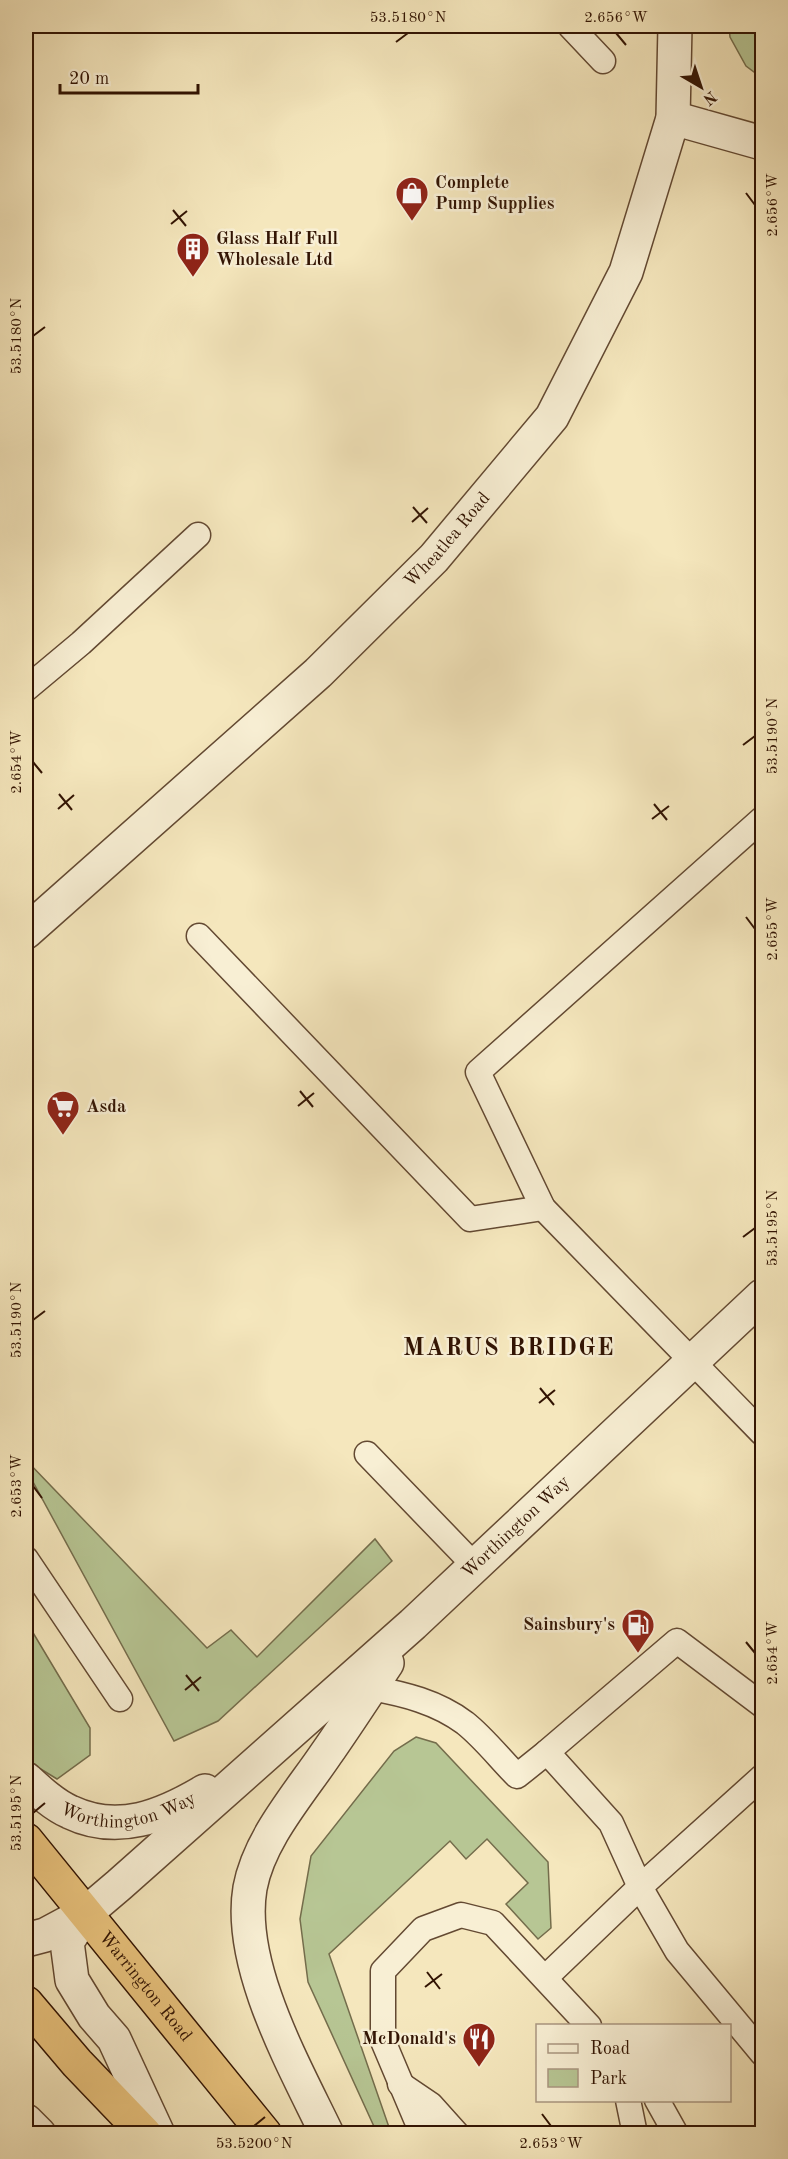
<svg xmlns="http://www.w3.org/2000/svg" width="788" height="2159" font-family="'Old Standard TT',serif">
  <style>
    .green { fill: #b7c694; stroke: #746d4c; stroke-width: 1.5 }
    .lines { fill: none; stroke-linecap: round; stroke-linejoin: round }
    .service-casing { stroke: #634932; stroke-width: 27 }
    .minor-casing { stroke: #634932; stroke-width: 36 }
    .trunk-casing { stroke: #321403; stroke-width: 36 }
    .service { stroke: #f8efd4; stroke-width: 24 }
    .minor { stroke: #f8efd4; stroke-width: 33 }
    .trunk { stroke: #eac47e; stroke-width: 33 }
    .ticks { fill: none; stroke: #321403; stroke-width: 2 }
    .labels { text-anchor: middle; dominant-baseline: central; stroke-width: 5; stroke-linejoin: round; paint-order: stroke }
    .poi-label { font-size: 18px; font-weight: bold; fill: #321403; stroke: #f8efd4; text-anchor: start }
    .street-label { font-size: 18px; fill: #321403; stroke: #f8efd4 }
    .district-label { font-size: 24px; font-weight: bold; letter-spacing: 1.5px; fill: #321403; stroke: #f8efd4 }
    .neatline { fill: none; stroke: #321403; stroke-width: 2 }
    .ticks-label { font-size: 15px; text-anchor: middle; fill: #321403 }
  </style>
  <rect width="100%" height="100%" fill="#f5e7bd"/>
  <filter id="stains"><feTurbulence type="fractalNoise" baseFrequency=".00333" numOctaves="4"/><feColorMatrix values="0 0 0 0 .2 0 0 0 0 .09 0 0 0 0 .02 0 0 0 .5 -.17"/></filter>
  <radialGradient id="worn" r=".72"><stop offset=".6" stop-color="#630" stop-opacity="0"/><stop offset="1" stop-color="#630" stop-opacity=".3"/></radialGradient>
  <g class="green">
    <polygon points="729,26 762,26 762,78 746,66 730,37"/>
    <polygon points="26,1460 207,1648 231,1630 257,1657 375,1539 392,1561 218,1721 174,1741 26,1469"/>
    <polygon points="26,1621 90,1728 90,1755 57,1779 26,1760"/>
    <polygon points="416,1737 436,1743 548,1862 551,1928 538,1939 506,1904 528,1883 487,1839 466,1859 450,1841 329,1954 391,2133 377,2133 308,1982 300,1919 311,1856 394,1751"/>
  </g>
  <g class="lines">
    <g class="service-casing">
      <g id="service">
        <polyline points="570,26 603,61"/>
        <polyline points="26,689 81,643 198,535"/>
        <polyline points="762,819 478,1072 543,1208 762,1433"/>
        <polyline points="199,936 470,1219 543,1208"/>
        <polyline points="367,1454 474,1565"/>
        <polyline points="26,1559 120,1699"/>
        <path d="M 371,1688 C 404,1694 437,1702 465,1723 C 484,1738 500,1759 517,1776 L 547,1752"/>
        <polyline points="762,1705 677,1641 547,1752 611,1823 640,1887 762,1777"/>
        <polyline points="545,1978 640,1887 677,1951 762,2053"/>
        <polyline points="400,2084 431,2105 457,2134"/>
        <polyline points="628,2100 635,2134"/>
        <polyline points="657,2100 676,2134"/>
        <polyline points="429,2134 416,2119 383,2041 383,1971 423,1929 461,1915 493,1923 589,2026"/>
      </g>
    </g>
    <g class="minor-casing">
      <g id="minor">
        <polyline points="673,118 762,143"/>
        <path id="s1" d="M 26,932 L 318,673 L 434,558 L 552,417 L 626,272 L 673,118 L 675,26"/>
        <path id="s2" d="M 26,1779 C 39,1791 54,1805 70,1812 C 118,1835 163,1816 205,1791"/>
        <polyline points="86,1913 67,1942 72,1980 94,2016 114,2039 158,2134"/>
        <path id="s3" d="M 26,1940 L 45,1935 L 86,1913 L 119,1885 L 413,1624 L 762,1296"/>
        <polyline points="26,2121 39,2134"/>
        <path d="M 327,2134 C 294,2065 237,1965 250,1888 C 259,1839 299,1794 326,1754 C 347,1724 367,1693 387,1663"/>
      </g>
    </g>
    <g class="trunk-casing">
      <g id="trunk">
        <path id="s4" d="M 26,1840 L 265,2134"/>
        <polyline points="26,2003 77,2063 145,2134"/>
      </g>
    </g>
    <use href="#service" class="service"/>
    <use href="#minor" class="minor"/>
    <use href="#trunk" class="trunk"/>
  </g>
  <path class="ticks" d="M 616,33 L 626,45M 396,42 L 408,33M 746,193 L 755,205M 173,210 L 186,226M 171,224 L 187,211M 33,336 L 45,327M 413,507 L 427,523M 412,522 L 428,508M 743,745 L 755,736M 33,762 L 42,773M 59,794 L 72,810M 654,804 L 667,820M 58,809 L 74,795M 652,819 L 669,806M 746,917 L 755,929M 300,1091 L 313,1107M 298,1106 L 314,1093M 743,1237 L 755,1228M 33,1320 L 45,1311M 540,1388 L 554,1405M 539,1403 L 555,1390M 33,1486 L 42,1498M 746,1642 L 755,1653M 186,1675 L 199,1691M 185,1690 L 201,1677M 33,1813 L 45,1803M 427,1972 L 440,1989M 425,1987 L 442,1974M 542,2114 L 551,2126M 254,2126 L 265,2117"/>
  <defs>
    <g id="shop-pin" transform="scale(1.725)"><path d="M0 17L-7.5 6A9.5 9.5 0 1 1 7.5 6Z" fill="#8f2418" stroke="#f8efd4"/><path d="M-5-2.5h2.3a2.7 3.5 0 0 1 5.4 0H5L5.5 6h-11ZM-1.5-2.5h3a1.5 2.3 0 0 0-3 0Z" fill="#fff"/></g>
    <g id="building-pin" transform="scale(1.725)"><path d="M0 17L-7.5 6A9.5 9.5 0 1 1 7.5 6Z" fill="#8f2418" stroke="#f8efd4"/><path d="M-4-6H4V6H1V3H-1V6H-4ZM-2.5-4.3h1.7v1.8h-1.7ZM.8-4.3h1.7v1.8H.8ZM-2.5-1h1.7V.8h-1.7ZM.8-1h1.7V.8H.8Z" fill="#fff"/></g>
    <g id="supermarket-pin" transform="scale(1.725)"><path d="M0 17L-7.5 6A9.5 9.5 0 1 1 7.5 6Z" fill="#8f2418" stroke="#f8efd4"/><path d="M-6-5.5h2.5l.6 2H6L4.5 2H-2.5L-4.4-4H-6ZM-1.5 3.2a1.3 1.3 0 1 0 .1 0ZM3 3.2a1.3 1.3 0 1 0 .1 0Z" fill="#fff"/></g>
    <g id="fuel-pin" transform="scale(1.725)"><path d="M0 17L-7.5 6A9.5 9.5 0 1 1 7.5 6Z" fill="#8f2418" stroke="#f8efd4"/><path d="M-5.5-6h7V0h2V4h1.3V-2.5L3-4.5l.8-.8L6-3V5H2.5V1h-1V6h-7ZM-4.2-4.7v3.2H.2V-4.7Z" fill="#fff"/></g>
    <g id="restaurant-pin" transform="scale(1.725)"><path d="M0 17L-7.5 6A9.5 9.5 0 1 1 7.5 6Z" fill="#8f2418" stroke="#f8efd4"/><path d="M-5-6h1v4h1v-4h1v4h1v-4h1v5L-1.5 .5V6h-2V.5L-5-1ZM5-6V6H3V1.5H1.5Q1.5-4 5-6Z" fill="#fff"/></g>
  </defs>
  <g fill-rule="evenodd">
    <use href="#shop-pin" x="412" y="193"/>
    <use href="#building-pin" x="193" y="249"/>
    <use href="#supermarket-pin" x="63" y="1107"/>
    <use href="#fuel-pin" x="638" y="1625"/>
    <use href="#restaurant-pin" x="479" y="2039"/>
  </g>
  <g class="labels">
    <g class="poi-label">
      <text x="435" y="183">Complete<tspan x="435" dy="21">Pump Supplies</tspan></text>
      <text x="216" y="239">Glass Half Full<tspan x="216" dy="21">Wholesale Ltd</tspan></text>
      <text x="86" y="1107">Asda</text>
      <text x="615" y="1625" text-anchor="end">Sainsbury's</text>
      <text x="456" y="2039" text-anchor="end">McDonald's</text>
    </g>
    <g class="street-label">
      <text stroke="none"><textPath href="#s1" startOffset="576">Wheatlea Road</textPath></text>
      <text stroke="none"><textPath href="#s3" startOffset="644">Worthington Way</textPath></text>
      <text stroke="none"><textPath href="#s2" startOffset="116">Worthington Way</textPath></text>
      <text stroke="none"><textPath href="#s4" startOffset="189">Warrington Road</textPath></text>
    </g>
    <g class="district-label">
      <text x="509" y="1349">MARUS BRIDGE</text>
    </g>
  </g>
  <rect width="788" height="2159" fill="none" stroke="#f5e7bd" stroke-width="66"/>
  <rect x="536" y="2024" width="195" height="78" fill="#f8efd4" stroke="#a99780" stroke-width="1.5"/>
  <rect x="548" y="2044" width="30" height="9" fill="#f8efd4" stroke="#a99780" stroke-width="1.5"/>
  <text x="590" y="2054" font-size="18" fill="#321403">Road</text>
  <rect x="548" y="2069" width="30" height="18" fill="#b7c694" stroke="#a99780" stroke-width="1.5"/>
  <text x="590" y="2084" font-size="18" fill="#321403">Park</text>
  <g transform="translate(701 87) rotate(141)" stroke="#f8efd4" stroke-width="4.5" paint-order="stroke">
  <path d="M0-4.5L10 22L0 15L-10 22Z" fill="#321403"/>
  <text y="-9" font-size="16" font-weight="bold" text-anchor="middle" fill="#321403">N</text>
  </g>
  <path d="M60 84v9h138v-9" fill="none" stroke="#321403" stroke-width="3"/>
  <text x="69" y="84" font-size="18" fill="#321403" stroke="#f8efd4" stroke-width="4.5" paint-order="stroke">20 m</text>
  <rect x="33" y="33" width="722" height="2093" class="neatline"/>
  <g class="ticks-label">
    <text x="408" y="22">53.5180°N</text>
    <text x="616" y="22">2.656°W</text>
    <text transform="translate(772 205) rotate(-90)" y="5">2.656°W</text>
    <text transform="translate(16 336) rotate(-90)" y="5">53.5180°N</text>
    <text transform="translate(772 736) rotate(-90)" y="5">53.5190°N</text>
    <text transform="translate(16 762) rotate(-90)" y="5">2.654°W</text>
    <text transform="translate(772 929) rotate(-90)" y="5">2.655°W</text>
    <text transform="translate(772 1228) rotate(-90)" y="5">53.5195°N</text>
    <text transform="translate(16 1320) rotate(-90)" y="5">53.5190°N</text>
    <text transform="translate(16 1486) rotate(-90)" y="5">2.653°W</text>
    <text transform="translate(772 1653) rotate(-90)" y="5">2.654°W</text>
    <text transform="translate(16 1813) rotate(-90)" y="5">53.5195°N</text>
    <text x="254" y="2148">53.5200°N</text>
    <text x="551" y="2148">2.653°W</text>
  </g>
  <rect width="100%" height="100%" filter="url(#stains)"/>
  <rect width="100%" height="100%" fill="url(#worn)"/>
</svg>
